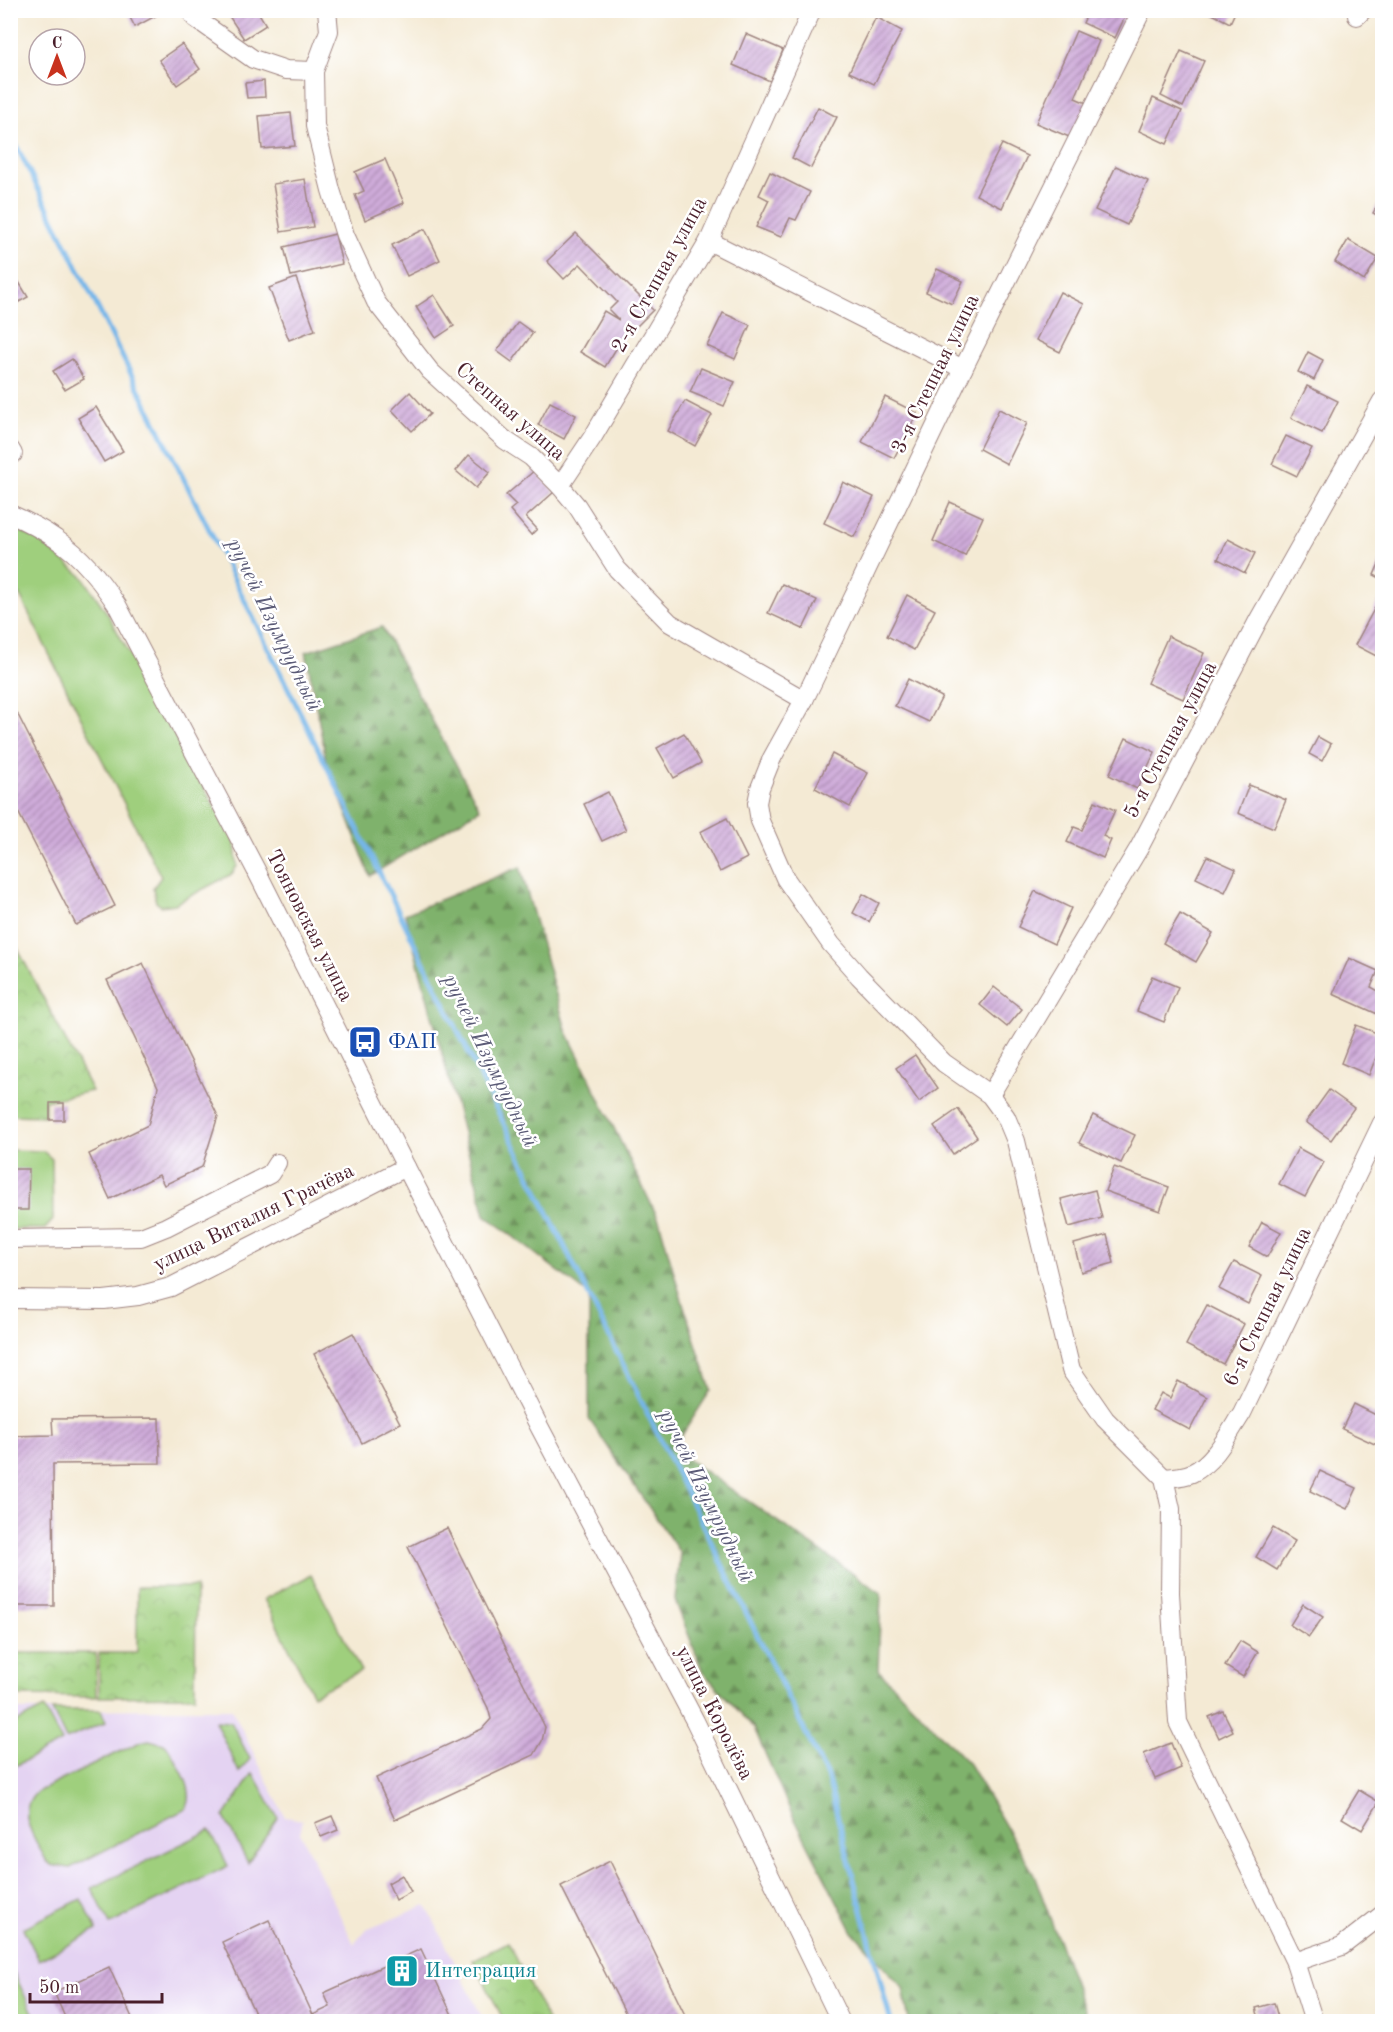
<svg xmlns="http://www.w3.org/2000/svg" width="1393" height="2032" font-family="'Old Standard TT',serif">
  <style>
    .built { fill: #e4d3f2 }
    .grass { fill: #9fcf7d; stroke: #747754; stroke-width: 1.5 }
    .forest { fill: url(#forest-firs); stroke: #64684c; stroke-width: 1.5 }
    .park { fill: url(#park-crowns); stroke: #747754; stroke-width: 1.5 }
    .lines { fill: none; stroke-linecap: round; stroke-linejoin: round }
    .stream { stroke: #74b6e9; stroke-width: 5 }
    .building { fill: url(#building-hatch) }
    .street-casing { stroke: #9f8480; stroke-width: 20 }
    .street { stroke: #fff; stroke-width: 18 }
    .labels { text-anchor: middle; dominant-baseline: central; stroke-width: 5; stroke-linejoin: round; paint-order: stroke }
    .street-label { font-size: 21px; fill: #4a1f2b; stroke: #fff }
    .transit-label { font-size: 21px; fill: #164399; stroke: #fff; text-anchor: start }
    .culture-label { font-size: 21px; fill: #0d838f; stroke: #fff; text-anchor: start }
    .water-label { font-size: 22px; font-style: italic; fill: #5b5b77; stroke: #fff }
  </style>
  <defs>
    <pattern id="forest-firs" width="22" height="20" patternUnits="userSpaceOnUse" patternTransform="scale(1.5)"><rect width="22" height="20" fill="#7fb26c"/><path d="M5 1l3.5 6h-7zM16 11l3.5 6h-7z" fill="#6a9059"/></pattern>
    <pattern id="park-crowns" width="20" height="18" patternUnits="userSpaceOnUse" patternTransform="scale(1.5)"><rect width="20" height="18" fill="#9fcf7d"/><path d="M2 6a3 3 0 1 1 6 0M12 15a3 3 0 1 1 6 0" fill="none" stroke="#8ab16c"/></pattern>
    <pattern id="building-hatch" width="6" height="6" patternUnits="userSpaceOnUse" patternTransform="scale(1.5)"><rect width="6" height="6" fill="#cfacda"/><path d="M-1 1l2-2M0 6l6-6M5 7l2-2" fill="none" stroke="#aa8bb1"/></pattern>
  </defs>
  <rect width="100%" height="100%" fill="#fff"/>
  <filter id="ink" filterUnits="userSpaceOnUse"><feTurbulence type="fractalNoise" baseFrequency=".0167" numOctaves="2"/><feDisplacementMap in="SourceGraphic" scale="12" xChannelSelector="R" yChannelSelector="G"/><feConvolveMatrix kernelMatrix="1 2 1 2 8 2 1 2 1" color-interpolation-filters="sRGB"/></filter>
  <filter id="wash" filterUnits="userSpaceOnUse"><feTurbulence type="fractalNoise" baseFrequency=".008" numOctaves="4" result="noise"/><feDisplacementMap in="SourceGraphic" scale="24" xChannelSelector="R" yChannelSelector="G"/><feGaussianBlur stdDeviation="1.35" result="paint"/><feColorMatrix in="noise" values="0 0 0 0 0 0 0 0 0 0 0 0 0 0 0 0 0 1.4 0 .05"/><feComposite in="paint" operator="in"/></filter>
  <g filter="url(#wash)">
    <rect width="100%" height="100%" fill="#f4ead4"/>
    <polygon class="built" points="232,1709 285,1817 303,1820 300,1833 354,1944 366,1930 426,1905 484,2021 37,2021 11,1967 11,1710"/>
    <g class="grass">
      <polygon points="11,526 41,542 83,577 107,613 235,843 237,866 232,874 175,904 161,906 156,902 153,888 161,877 11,578"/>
      <polygon points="11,1150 43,1151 52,1159 53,1220 45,1229 11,1229"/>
      <polygon points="311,1575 361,1671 313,1695 264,1599"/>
      <polygon points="44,1708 62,1742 11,1768 11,1725"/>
      <polygon points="52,1710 101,1710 106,1722 66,1739"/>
      <polygon points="215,1721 231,1722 250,1759 239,1772"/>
      <path d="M 149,1740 L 164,1744 L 169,1749 C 178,1766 197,1790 186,1809 L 70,1868 L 51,1865 L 46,1860 C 35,1838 14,1813 37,1792 L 140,1742 Z"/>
      <polygon points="253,1773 278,1818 248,1863 224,1817"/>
      <polygon points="210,1830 228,1866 110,1924 92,1888"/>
      <polygon points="81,1899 97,1930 39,1960 23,1928"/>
      <polygon points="11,1967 37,2021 11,2021"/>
    </g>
    <g class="forest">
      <polygon points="382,627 480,809 370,876 326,760 306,652"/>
      <polygon points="520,867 566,1030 659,1220 680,1294 711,1390 673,1449 881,1593 878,1670 969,1764 1034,1874 1088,2021 909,2021 903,1988 853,1932 790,1810 754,1728 703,1672 675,1600 680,1553 589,1419 589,1295 485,1215 405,914"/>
    </g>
    <g class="park">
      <polygon points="10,934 92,1091 45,1101 45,1116 11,1115"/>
      <polygon points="137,1587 196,1587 195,1696 99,1697 99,1653 137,1653"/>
      <polygon points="11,1653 96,1653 96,1697 11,1696"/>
      <polygon points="508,1942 548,2021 504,2021 473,1960"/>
    </g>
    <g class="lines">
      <polyline class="stream" points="10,133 231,573 827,1776 891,2022"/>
    </g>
    <g id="blocks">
      <g class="building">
        <polygon points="126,10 159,10 161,13 135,27"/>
        <polygon points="225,10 257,10 266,25 244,39"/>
        <polygon points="1089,10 1128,10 1115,38 1083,23"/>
        <polygon points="1204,10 1236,10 1230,23"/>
        <polygon points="876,17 902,31 874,84 849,72"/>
        <polygon points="1076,31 1099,41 1075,98 1089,104 1074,139 1036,123"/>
        <polygon points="746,34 783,50 770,81 733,65"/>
        <polygon points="182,44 200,69 177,85 159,60"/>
        <polygon points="1181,51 1204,61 1183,107 1161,96"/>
        <polygon points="264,81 265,97 247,98 245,83"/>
        <polygon points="1153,98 1182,111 1167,144 1139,131"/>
        <polygon points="818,107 837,117 811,168 792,158"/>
        <polygon points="291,113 295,146 262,149 259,116"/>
        <polygon points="1002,144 1027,156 1002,208 976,195"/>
        <polygon points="385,159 404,203 365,220 355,195 364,191 355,172"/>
        <polygon points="1116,166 1148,181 1127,225 1095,210"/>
        <polygon points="770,172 810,192 796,220 790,218 781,237 756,227 769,200 759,195"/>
        <polygon points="305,179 313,227 281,232 273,184"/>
        <polygon points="1382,197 1382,218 1373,213"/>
        <polygon points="425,229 440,260 407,276 392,245"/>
        <polygon points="576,233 653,310 631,332 628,329 605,367 580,352 604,311 619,320 609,310 617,302 580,264 564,279 547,261"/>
        <polygon points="335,234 342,264 291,276 284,247"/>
        <polygon points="1348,240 1378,258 1364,281 1335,262"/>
        <polygon points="937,269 963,281 952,304 926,292"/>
        <polygon points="296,278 315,330 289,340 269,288"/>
        <polygon points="17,279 28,297 10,307 10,283"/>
        <polygon points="1060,292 1084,304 1060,352 1036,340"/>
        <polygon points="434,295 454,326 436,338 416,307"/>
        <polygon points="723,313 750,325 735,359 707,346"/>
        <polygon points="518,322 533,333 512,362 497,351"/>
        <polygon points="1308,352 1323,360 1314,380 1298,372"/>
        <polygon points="72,359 84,379 65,390 53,371"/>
        <polygon points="701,368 735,382 724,406 690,392"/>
        <polygon points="1307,386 1338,401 1322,433 1291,418"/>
        <polygon points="410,392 430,414 412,431 392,410"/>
        <polygon points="885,397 917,413 894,458 862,442"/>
        <polygon points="685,401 712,415 695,446 668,431"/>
        <polygon points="550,402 576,415 564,439 538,425"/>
        <polygon points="96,407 123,451 104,462 78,418"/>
        <polygon points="999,409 1027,423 1007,464 979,449"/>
        <polygon points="1286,436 1312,448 1297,476 1272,464"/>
        <polygon points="469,455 490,472 476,488 456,471"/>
        <polygon points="535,470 554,492 526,517 537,529 531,535 510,510 516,505 506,495"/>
        <polygon points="843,482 874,497 854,537 824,523"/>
        <polygon points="950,502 983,517 965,556 933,541"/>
        <polygon points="1228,539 1255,553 1245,573 1218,559"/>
        <polygon points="1382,557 1382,579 1374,575"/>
        <polygon points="782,584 817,600 803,629 768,613"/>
        <polygon points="907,595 935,610 914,650 887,636"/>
        <polygon points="1380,598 1382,599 1382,659 1355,645"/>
        <polygon points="1168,636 1204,653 1183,699 1147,683"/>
        <polygon points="908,679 942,697 929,722 895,706"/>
        <polygon points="15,709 115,906 76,925 10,796 10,711"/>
        <polygon points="684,733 701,763 674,778 657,748"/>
        <polygon points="1318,737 1331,744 1322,761 1309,754"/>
        <polygon points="1126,738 1155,752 1137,789 1109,775"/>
        <polygon points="832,754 868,773 850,807 815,788"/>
        <polygon points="1249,785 1286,800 1274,828 1238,813"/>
        <polygon points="608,792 626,830 602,841 584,804"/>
        <polygon points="1095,801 1115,810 1103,836 1111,840 1103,858 1067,842 1074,827 1082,830"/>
        <polygon points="727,818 747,858 720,872 700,832"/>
        <polygon points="1207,856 1236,869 1225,892 1196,878"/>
        <polygon points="1035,891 1071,908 1054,944 1018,927"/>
        <polygon points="863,894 879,903 869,922 853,913"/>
        <polygon points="1180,914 1213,933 1196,962 1163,943"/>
        <polygon points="1349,958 1378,971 1371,987 1382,993 1382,1016 1333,994"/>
        <polygon points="143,963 218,1116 202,1167 164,1185 159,1175 110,1199 89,1154 148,1125 158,1087 107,980"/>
        <polygon points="1152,976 1178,987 1164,1022 1137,1011"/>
        <polygon points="994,987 1022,1009 1007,1027 980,1005"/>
        <polygon points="1356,1025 1382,1035 1382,1042 1369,1075 1341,1063"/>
        <polygon points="915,1055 938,1088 919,1102 896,1068"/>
        <polygon points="1329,1090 1354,1108 1331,1140 1306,1122"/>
        <rect x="50" y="1103" width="14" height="17"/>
        <polygon points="958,1109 977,1137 953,1154 934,1126"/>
        <polygon points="1093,1115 1135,1135 1121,1163 1079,1143"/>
        <polygon points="1298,1148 1324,1162 1305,1197 1279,1184"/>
        <polygon points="1114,1167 1169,1187 1160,1211 1105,1191"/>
        <polygon points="10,1169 29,1169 28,1210 10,1210"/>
        <polygon points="1095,1190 1102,1218 1069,1227 1061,1199"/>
        <polygon points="1262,1222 1281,1232 1267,1257 1249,1247"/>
        <polygon points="1107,1235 1114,1263 1081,1272 1074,1244"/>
        <polygon points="1234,1262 1262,1276 1248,1304 1219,1289"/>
        <polygon points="1207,1305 1244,1324 1223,1364 1186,1345"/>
        <polygon points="353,1333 400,1423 362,1443 314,1354"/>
        <polygon points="1178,1381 1207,1397 1190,1430 1152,1410 1161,1393 1170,1398"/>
        <polygon points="1354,1404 1382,1418 1382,1439 1379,1446 1342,1429"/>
        <polygon points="159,1418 160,1463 53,1464 54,1606 10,1606 10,1436 53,1435 52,1419"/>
        <polygon points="1320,1471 1357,1488 1347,1509 1310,1491"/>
        <polygon points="447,1528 545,1727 542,1741 534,1755 395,1820 376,1778 482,1729 491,1719 488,1708 408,1547"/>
        <polygon points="1273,1528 1295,1541 1277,1570 1256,1557"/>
        <polygon points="1303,1604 1323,1617 1309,1637 1290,1625"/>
        <polygon points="1240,1641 1258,1652 1243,1677 1225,1666"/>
        <polygon points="1223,1711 1233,1731 1219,1738 1209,1717"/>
        <polygon points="1171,1743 1181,1768 1155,1779 1144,1754"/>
        <polygon points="1359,1790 1379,1802 1362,1830 1342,1818"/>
        <polygon points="332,1816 338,1830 321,1837 315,1823"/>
        <polygon points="610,1861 686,2017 685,2022 630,2022 561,1886"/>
        <polygon points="402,1875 411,1892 396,1900 388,1883"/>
        <polygon points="269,1920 313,2015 330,2007 324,1993 421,1949 454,2019 450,2022 259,2022 222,1942"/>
        <polygon points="109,1967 134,2022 67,2022 54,1992"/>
        <polygon points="1274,2003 1279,2021 1260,2022 1256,2008"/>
      </g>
    </g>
  </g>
  <g filter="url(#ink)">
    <use href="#blocks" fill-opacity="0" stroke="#9f8480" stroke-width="1.5"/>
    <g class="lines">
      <g class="street-casing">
        <g id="street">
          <polyline points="190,10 195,18 253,59 286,70 314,71"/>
          <polyline points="327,10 329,31 314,71 315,126 331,190 345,235 376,302 430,371 505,440 531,457 560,486 577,506 617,569 670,623 804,700"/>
          <polyline points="1142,10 963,369 804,700 772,758 760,788 757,803 760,821 785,878 831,944 859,976 944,1063 990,1095 1006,1117 1016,1141 1071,1370 1105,1419 1164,1478 1171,1509 1170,1593 1178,1722 1295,1962 1314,2022"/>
          <polyline points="1357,16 1363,10"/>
          <polyline points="709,241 963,369"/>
          <polyline points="10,449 13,454"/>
          <polyline points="560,486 594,435 709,241 812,10"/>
          <path d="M 10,514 C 26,521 42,529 56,539 C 82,556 100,580 117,605 L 256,870 L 406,1167 L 540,1428 L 695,1721 L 841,2022"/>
          <polyline points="990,1095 1139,848 1259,619 1382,401"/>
          <polyline points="10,1239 141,1237 166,1227 270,1174 277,1163"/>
          <polyline points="10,1299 104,1300 138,1296 171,1287 406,1167"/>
          <path d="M 1164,1478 C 1173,1477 1183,1477 1192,1473 C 1214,1463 1229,1433 1242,1413 L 1382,1123"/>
          <polyline points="1295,1962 1342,1946 1382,1915"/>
        </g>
      </g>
      <use href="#street" class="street"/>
    </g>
  </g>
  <defs>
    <g id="bus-square" transform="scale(1.725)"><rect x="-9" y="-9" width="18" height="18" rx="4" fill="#1a4fb4" stroke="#fff"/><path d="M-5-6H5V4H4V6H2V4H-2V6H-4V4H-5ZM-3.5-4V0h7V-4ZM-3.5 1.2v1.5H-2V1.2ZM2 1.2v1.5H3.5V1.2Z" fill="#fff"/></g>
    <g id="building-square" transform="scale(1.725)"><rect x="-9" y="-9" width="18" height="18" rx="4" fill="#0f9aa8" stroke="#fff"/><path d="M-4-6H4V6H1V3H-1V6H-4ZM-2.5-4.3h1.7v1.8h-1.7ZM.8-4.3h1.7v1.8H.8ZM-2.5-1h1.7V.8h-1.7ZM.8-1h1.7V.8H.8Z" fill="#fff"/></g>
  </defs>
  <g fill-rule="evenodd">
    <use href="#bus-square" x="365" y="1042"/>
    <use href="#building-square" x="402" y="1971"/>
  </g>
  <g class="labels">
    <g class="street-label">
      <text transform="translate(660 275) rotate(-61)">2-я Степная улица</text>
      <text transform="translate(936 374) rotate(-64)">3-я Степная улица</text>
      <text transform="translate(510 412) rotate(41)">Степная улица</text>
      <text transform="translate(1171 740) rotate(-62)">5-я Степная улица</text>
      <text transform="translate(309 926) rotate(63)">Тояновская улица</text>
      <text transform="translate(254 1218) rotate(-26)">улица Виталия Грачёва</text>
      <text transform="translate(1268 1307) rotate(-64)">6-я Степная улица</text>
      <text transform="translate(714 1713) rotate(63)">улица Королёва</text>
    </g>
    <g class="transit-label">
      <text x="388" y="1042">ФАП</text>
    </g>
    <g class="culture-label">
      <text x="425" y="1971">Интеграция</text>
    </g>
    <g class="water-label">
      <text transform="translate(274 625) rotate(64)">ручей Изумрудный</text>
      <text transform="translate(490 1061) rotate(64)">ручей Изумрудный</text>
      <text transform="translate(706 1496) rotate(64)">ручей Изумрудный</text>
    </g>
  </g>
  <rect width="1393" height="2032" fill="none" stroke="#fff" stroke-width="36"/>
  <g transform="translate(57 57)"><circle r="28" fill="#ffffff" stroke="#b7a5aa" stroke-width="1.5"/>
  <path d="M0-4.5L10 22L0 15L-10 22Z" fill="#c8321e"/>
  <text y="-9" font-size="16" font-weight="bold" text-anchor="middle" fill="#4a1f2b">С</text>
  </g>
  <path d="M30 1993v9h132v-9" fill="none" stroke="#4a1f2b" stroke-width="3"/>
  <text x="39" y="1993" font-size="18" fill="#4a1f2b" stroke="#ffffff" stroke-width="4.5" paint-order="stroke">50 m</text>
</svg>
